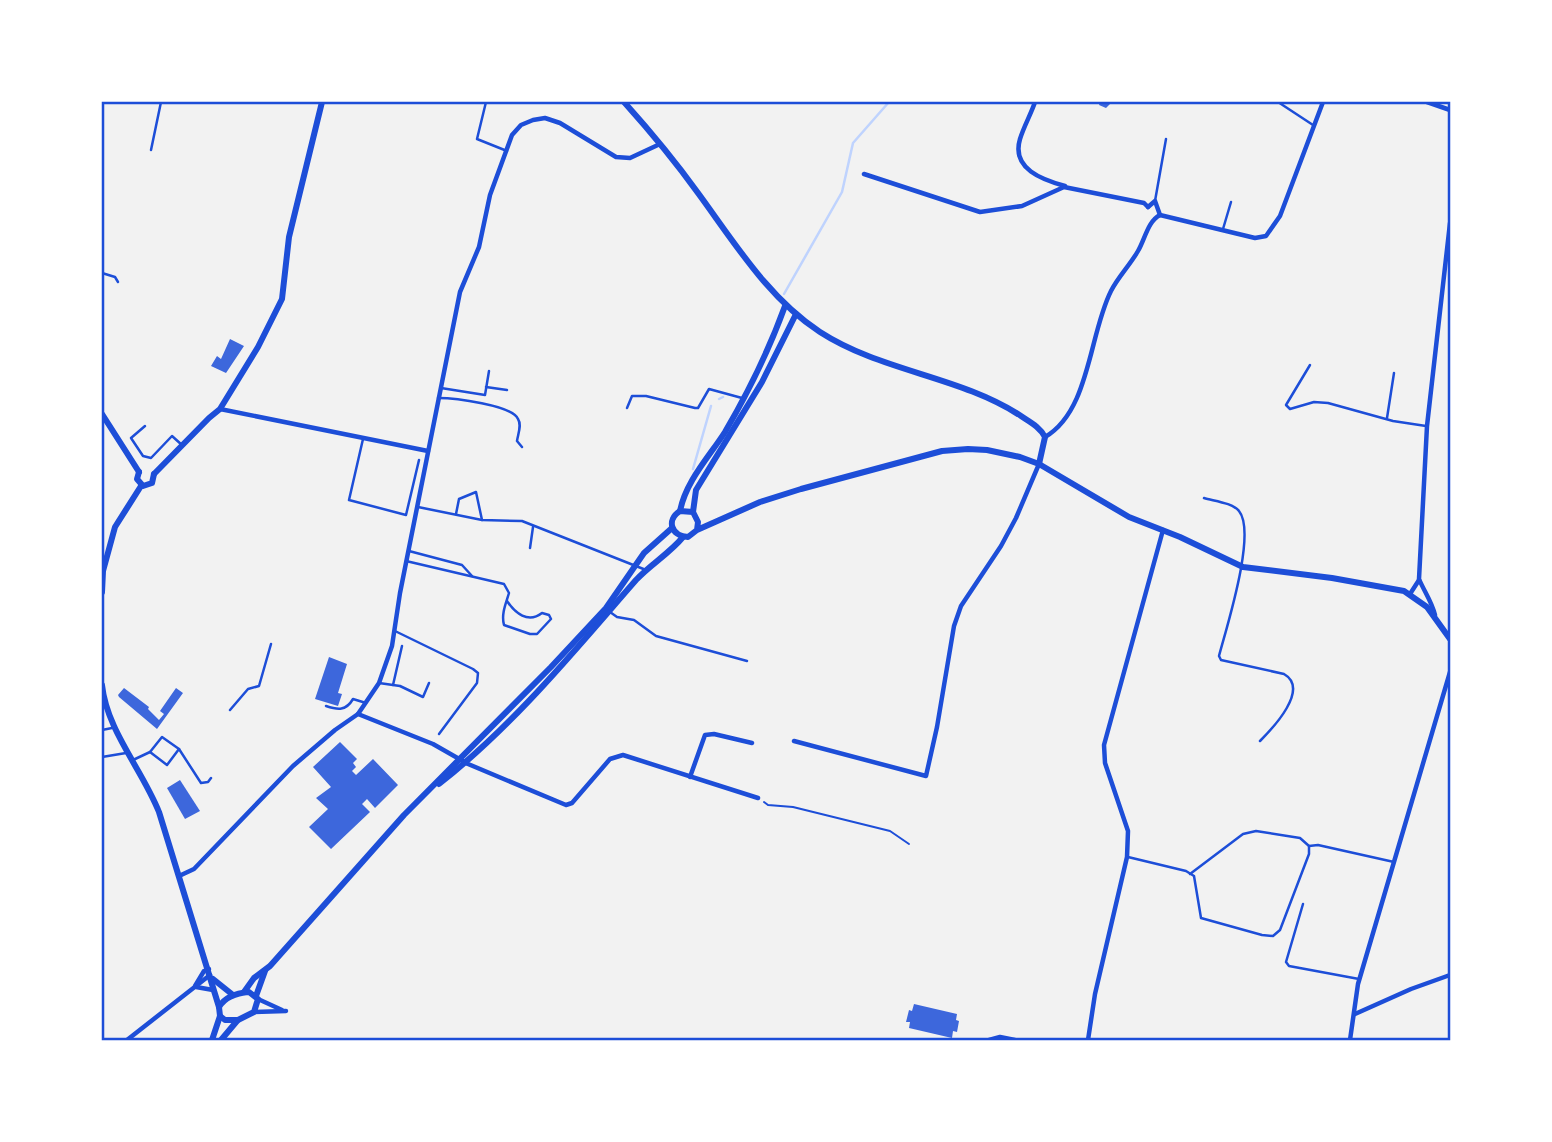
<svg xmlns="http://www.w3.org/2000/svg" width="1552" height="1142" font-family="'Archivo Narrow',sans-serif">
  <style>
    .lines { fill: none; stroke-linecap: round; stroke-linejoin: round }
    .stream { stroke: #bfd3fe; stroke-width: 2.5 }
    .building { fill: #3d67dc }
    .path { stroke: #1d4ed8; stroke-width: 2 }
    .service { stroke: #1d4ed8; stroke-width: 2.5 }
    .minor { stroke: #1d4ed8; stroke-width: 4.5 }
    .tertiary { stroke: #1d4ed8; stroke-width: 6 }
    .neatline { fill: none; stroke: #1d4ed8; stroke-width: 2.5 }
  </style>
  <rect width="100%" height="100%" fill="#f2f2f2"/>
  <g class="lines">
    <g class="stream">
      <polyline points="784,294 842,192 853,143 889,102"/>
      <polyline points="719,399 723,397"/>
      <polyline points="693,469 711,406"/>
    </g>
  </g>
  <g class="building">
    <polygon points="1100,102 1112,102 1106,108 1099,105"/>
    <polygon points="230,339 244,346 226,373 211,366 217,356 221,359"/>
    <polygon points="329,657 347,664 338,693 342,694 338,706 315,699"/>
    <polygon points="124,688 149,707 148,709 159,720 164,714 160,711 176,688 183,693 157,729 119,697 118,695"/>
    <polygon points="340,742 357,759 353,763 356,767 352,771 356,775 373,759 398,785 375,808 367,799 362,804 370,812 331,849 309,827 328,809 316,798 331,787 313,767"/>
    <polygon points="180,780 200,811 185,819 167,788"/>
    <polygon points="914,1004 957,1014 956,1020 959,1021 957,1032 953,1031 952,1038 909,1028 910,1022 906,1022 909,1010 912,1011"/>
  </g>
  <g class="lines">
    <polyline class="path" points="764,802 768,805 793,807 890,831 909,844"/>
    <g class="service">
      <polyline points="486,102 477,139 507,151"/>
      <polyline points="1278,102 1313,125"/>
      <polyline points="151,150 161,102"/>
      <polyline points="1155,201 1166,139"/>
      <polyline points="1223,229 1231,202"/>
      <polyline points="102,273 115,277 118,282"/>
      <polyline points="1310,365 1286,405 1290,409 1314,402 1328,403 1393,421 1426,426"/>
      <polyline points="486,387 507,390"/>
      <polyline points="441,388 485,395 489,371"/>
      <path d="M 438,398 C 454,398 512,405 518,419 C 522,425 518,434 517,441 L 522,447"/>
      <polyline points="627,408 632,396 646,396 695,408 698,408 709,389 742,398"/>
      <polyline points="1387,418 1394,373"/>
      <polyline points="145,426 131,438 143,456 151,458 172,436 182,445"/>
      <polyline points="363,439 349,500 406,515 419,460"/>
      <path d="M 1204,498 C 1214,501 1233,503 1239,511 C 1257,533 1226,629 1219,656 L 1221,660 L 1284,674 C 1310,689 1273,728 1260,741"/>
      <polyline points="418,507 482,520 522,521 646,570"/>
      <polyline points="456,514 459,499 476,492 482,520"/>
      <polyline points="530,548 533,527"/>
      <polyline points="409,551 462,565 472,576"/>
      <path d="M 406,561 L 504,584 L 509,593 C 506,603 501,614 504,625 L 530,634 L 537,634 L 551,619 L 549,615 L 542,613 C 528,624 515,613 507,601"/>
      <polyline points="610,612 617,617 634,620 656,636 747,661"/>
      <polyline points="395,631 473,669 478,673 477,683 439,734"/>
      <polyline points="379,683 400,686 423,697 429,683"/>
      <polyline points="393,685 402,646"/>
      <path d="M 326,706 C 338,710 346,711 353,699 L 366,703"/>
      <polyline points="230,710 248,689 259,686 271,644"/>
      <polyline points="102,730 112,728"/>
      <polyline points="150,752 162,737 179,749 201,783 208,782 211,778"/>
      <polyline points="102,757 126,753"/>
      <polyline points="133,760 150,752 167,765 179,749"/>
      <polyline points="1309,846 1318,845 1394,862"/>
      <polyline points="1128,857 1186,871 1194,876 1201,918 1262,935 1273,936 1280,930 1309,854 1309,846 1300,838 1256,831 1243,834 1190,874"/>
      <polyline points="1303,904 1286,962 1289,966 1359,979"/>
    </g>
    <g class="minor">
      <path d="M 1035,102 C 1031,114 1024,126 1020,139 C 1011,169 1043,180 1065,186"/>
      <polyline points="1427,102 1450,110"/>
      <polyline points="864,174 980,212 1022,206 1064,187 1144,203 1148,207"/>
      <polyline points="1148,207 1155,201 1160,215"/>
      <polyline points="1160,215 1255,238 1266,236 1280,216 1323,102"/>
      <polyline points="220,409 428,451"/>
      <path d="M 1045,437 C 1090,411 1089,334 1111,291 C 1118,277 1130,265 1138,251 C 1145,239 1148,221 1160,215"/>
      <polyline points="1410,594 1419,580"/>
      <path d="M 1435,615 C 1432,602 1424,591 1419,579 L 1427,426 L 1450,223"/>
      <polyline points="358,714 433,744 468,764 566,805 572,803 610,759 623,755 758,798"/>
      <polyline points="794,741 926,776 937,727 954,626 961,606 1001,546 1016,518 1039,464"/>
      <polyline points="690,777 705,735 714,734 752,743"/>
      <polyline points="179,876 194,869 293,766 335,730 358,714 379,683 392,646 400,593 460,292 479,247 490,195 512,135 521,125 533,120 545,118 560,123 616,157 630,158 660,144"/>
      <polyline points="195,986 204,971 209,969"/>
      <polyline points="196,987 213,990"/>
      <polyline points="258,999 282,1010"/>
      <polyline points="254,1012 286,1011"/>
      <polyline points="1355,1014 1411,989 1450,975"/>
      <polyline points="127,1040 210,975"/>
      <polyline points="989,1040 1000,1037 1015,1040"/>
      <polyline points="1088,1040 1095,994 1127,857 1128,831 1105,763 1104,745 1163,530"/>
      <polyline points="1350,1040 1358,984 1450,672"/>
    </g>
    <g class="tertiary">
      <path d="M 624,102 C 650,131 675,161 698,193 C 734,242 768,298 820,332 C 882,372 960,376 1021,416 C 1030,422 1040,427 1045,437 L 1039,464"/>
      <polyline points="102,414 139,472"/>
      <polyline points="139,472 137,479 143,486 152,483 154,474"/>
      <polyline points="154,474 209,418 220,409 258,347 282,299 289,237 322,102"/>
      <path d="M 680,511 C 686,481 709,457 725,432 C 749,391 769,350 785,306"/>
      <polyline points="693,512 696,490 762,382 796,314"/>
      <path d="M 697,530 L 698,522 L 693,512 L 680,511 C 666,520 671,536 688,537 L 697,530 L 760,502 L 801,489 L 942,451 L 968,449 L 987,450 L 1020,457 L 1039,464 L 1129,517 L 1180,537 L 1243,567 L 1332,578 L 1404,591 L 1427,607 L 1450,639"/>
      <polyline points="102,592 103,571 115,527 141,486"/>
      <path d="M 102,685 C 107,731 142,769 159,812 L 219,1007"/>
      <path d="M 439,784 C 514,725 574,651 636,580 C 651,564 670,553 683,537"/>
      <polyline points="213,979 233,995"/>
      <polyline points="244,992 254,978 270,966 404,815 551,667 606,608 644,553 672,528"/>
      <path d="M 249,992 L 258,999 L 254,1012 L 238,1020 L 225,1020 L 220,1016 L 219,1007 C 225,997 237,993 249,992 Z"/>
      <polyline points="256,996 265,971"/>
      <polyline points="212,1040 220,1016"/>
      <polyline points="221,1040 237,1021"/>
    </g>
  </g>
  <rect width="1552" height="1142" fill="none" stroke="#ffffff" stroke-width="206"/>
  <rect x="103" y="103" width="1346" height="936" class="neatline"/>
</svg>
